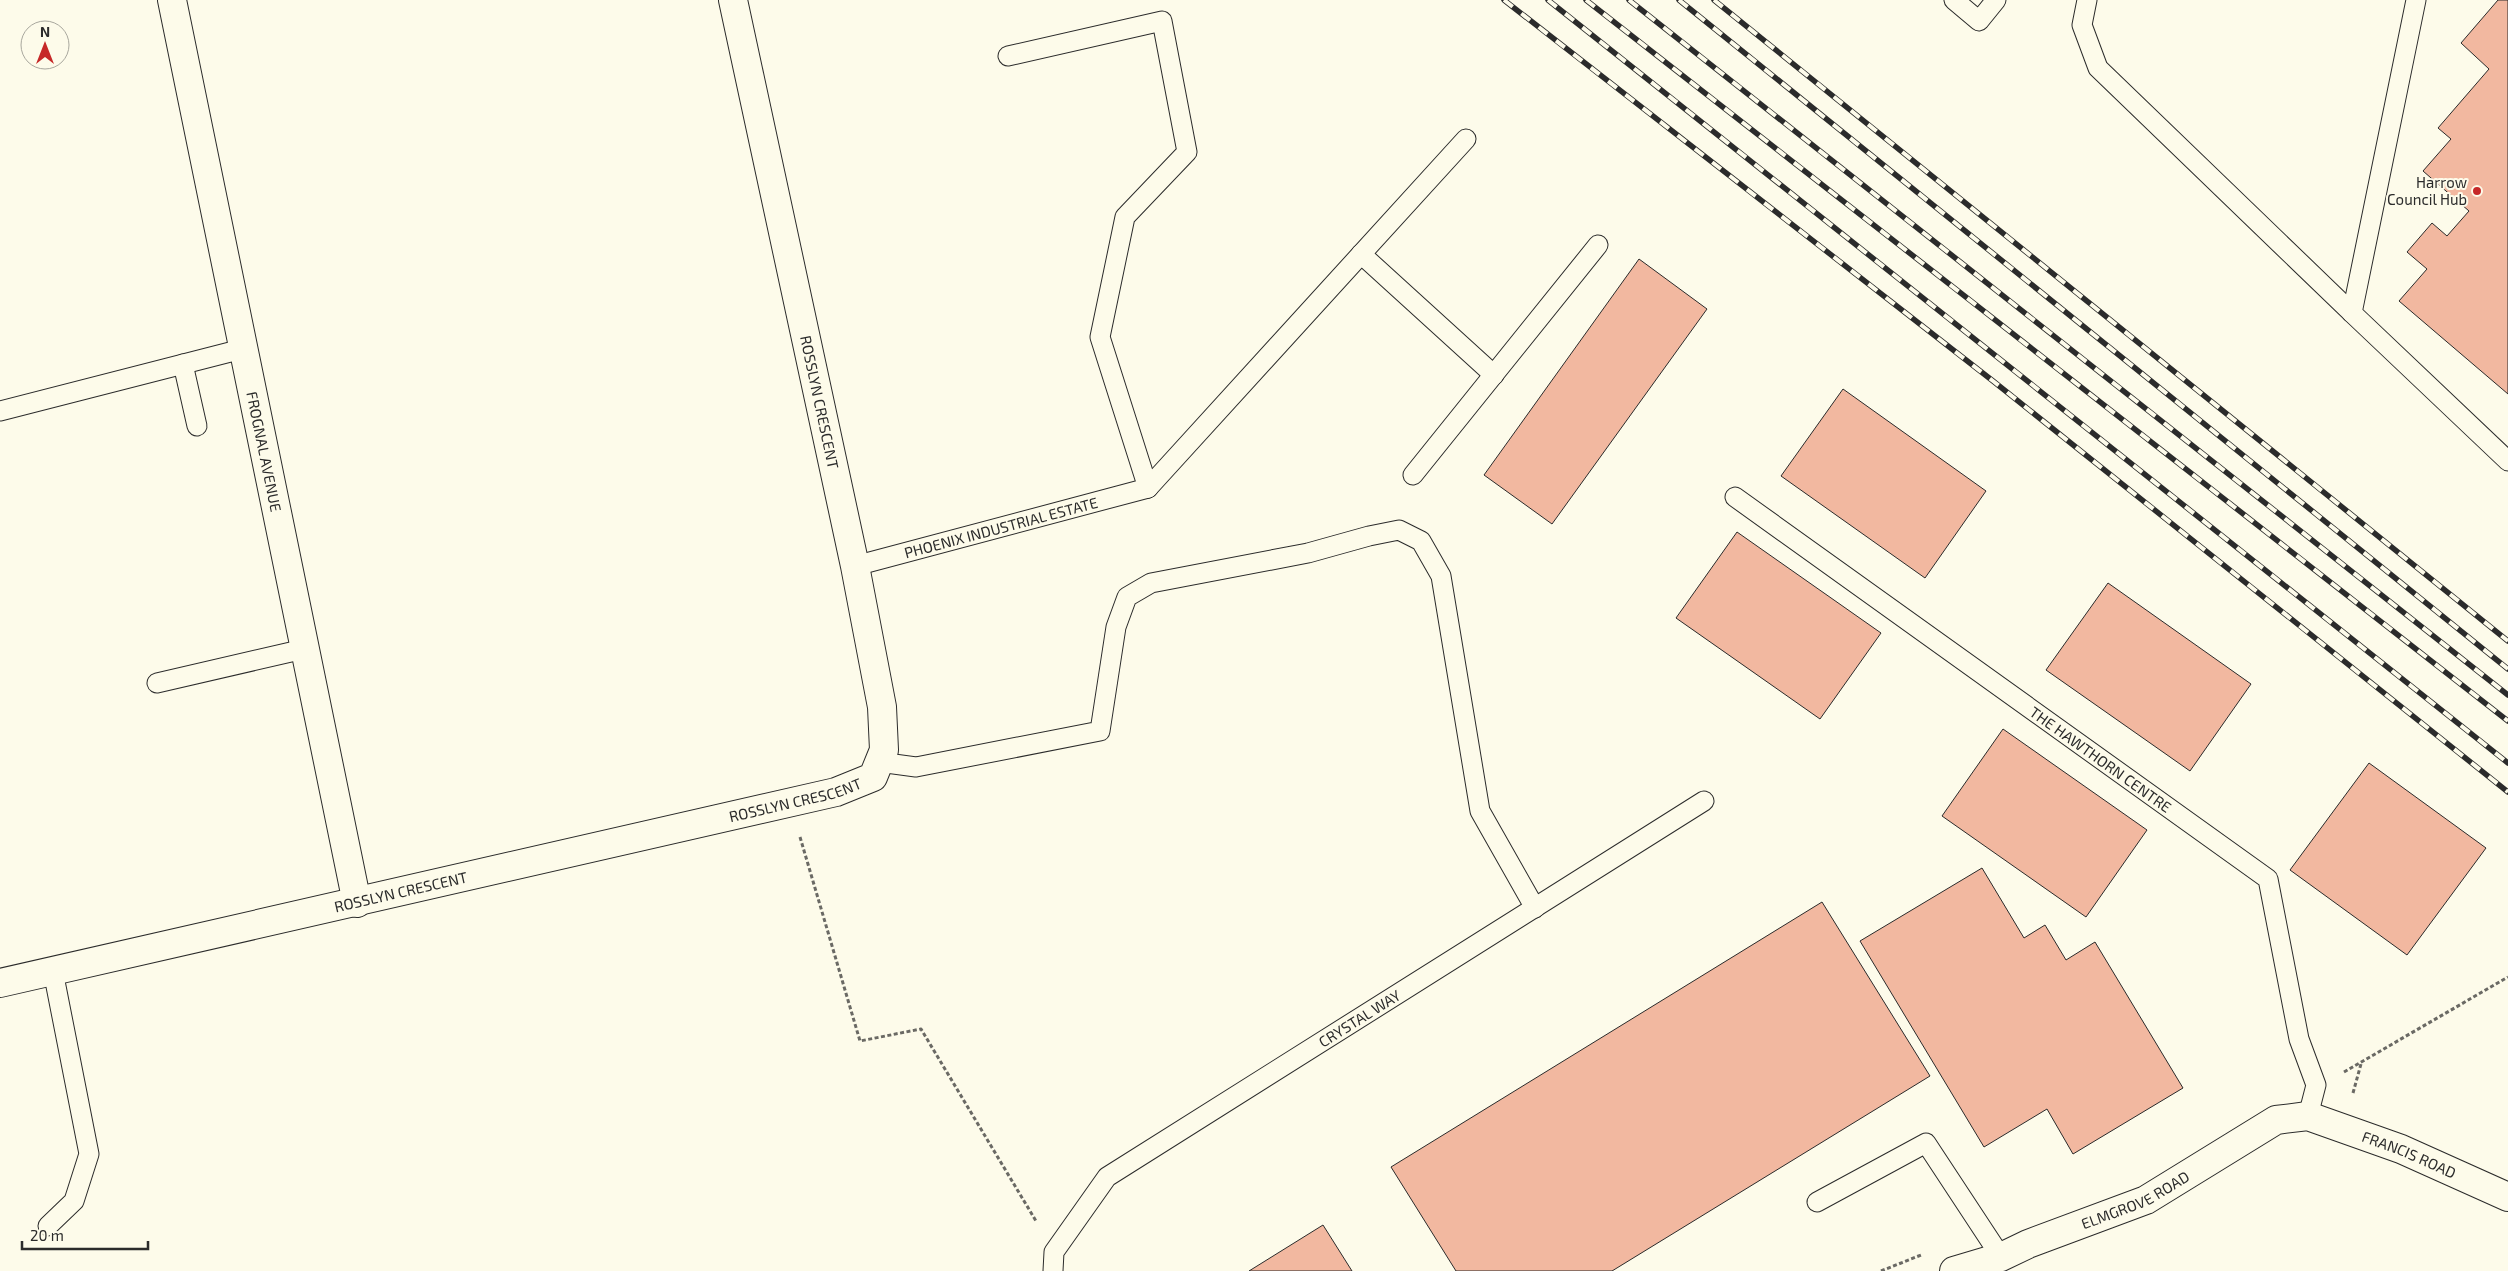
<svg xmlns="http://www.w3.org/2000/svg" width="2508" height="1271" font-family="'Exo 2',sans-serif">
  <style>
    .building { fill: #f2b8a0; stroke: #2b2b2b }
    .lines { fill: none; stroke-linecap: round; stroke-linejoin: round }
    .service-casing { stroke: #2b2b2b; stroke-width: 21 }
    .minor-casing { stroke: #2b2b2b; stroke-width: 30 }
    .path { stroke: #6a6964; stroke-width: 3; stroke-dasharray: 4 2.5; stroke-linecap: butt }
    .service { stroke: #fdfbea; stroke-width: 19 }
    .minor { stroke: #fdfbea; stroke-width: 28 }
    .rail-casing { stroke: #2b2b2b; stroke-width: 5.5 }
    .rail { stroke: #fdfbea; stroke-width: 4; stroke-dasharray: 11; stroke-linecap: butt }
    .poi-dot { fill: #c62828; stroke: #fdfbea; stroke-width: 2 }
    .labels { text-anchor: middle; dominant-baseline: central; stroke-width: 4; stroke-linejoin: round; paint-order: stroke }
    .poi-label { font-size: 15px; fill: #2b2b2b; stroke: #fdfbea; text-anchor: end }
    .street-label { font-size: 15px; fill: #2b2b2b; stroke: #fdfbea }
  </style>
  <rect width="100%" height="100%" fill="#fdfbea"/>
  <g class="building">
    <polygon points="2498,0 2508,0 2508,394 2399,301 2427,269 2407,252 2432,223 2447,236 2469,211 2423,171 2451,139 2438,128 2489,69 2461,43"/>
    <polygon points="1639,259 1707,309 1552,524 1484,475"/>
    <polygon points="1843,389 1986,491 1925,578 1781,476"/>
    <polygon points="1737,532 1881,633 1820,719 1676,618"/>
    <polygon points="2108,583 2251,684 2190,771 2046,670"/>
    <polygon points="2003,729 2147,830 2086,917 1942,816"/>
    <polygon points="2369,763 2486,848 2407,955 2290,870"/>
    <polygon points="1982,868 2024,938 2045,925 2066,960 2095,942 2183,1088 2073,1154 2047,1109 1984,1147 1860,941"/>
    <polygon points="1822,902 1930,1076 1612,1271 1456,1271 1391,1167"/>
    <polygon points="1323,1225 1352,1271 1249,1271"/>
  </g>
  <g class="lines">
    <g class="service-casing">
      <g id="service">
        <polyline points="1954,0 1979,21 1996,0"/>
        <polyline points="2087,0 2082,25 2098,68 2352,313"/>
        <polyline points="2416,0 2352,313 2508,461"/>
        <polyline points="1008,56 1162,21 1187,152 1125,217 1100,337 1148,488"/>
        <polyline points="1361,254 1494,375"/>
        <polyline points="183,364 197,426"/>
        <polyline points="0,411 242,349"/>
        <polyline points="1413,475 1598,245"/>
        <polyline points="1148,488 1466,139"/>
        <path id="s1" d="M 1735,497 L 2268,879 L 2299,1039 L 2316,1085 L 2308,1116"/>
        <path id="s2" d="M 855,566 L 1148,488"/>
        <polyline points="157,683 304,649"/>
        <polyline points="879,762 916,767 1100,731 1116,627 1127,597 1151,583 1308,553 1369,536 1399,530 1421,541 1441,576 1480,811 1535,908"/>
        <polyline points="1817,1202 1926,1143 2001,1257"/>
        <polyline points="48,1226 74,1201 89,1154 53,971"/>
        <path id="s3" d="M 1053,1271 L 1054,1252 L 1107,1177 L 1704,801"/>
      </g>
    </g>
    <g class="minor-casing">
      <g id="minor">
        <path id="s4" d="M 172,0 L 357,903"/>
        <path id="s5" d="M 0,983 L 836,792 L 873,777 L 884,750 L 882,707 L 855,566 L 733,0"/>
        <path id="s6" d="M 1954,1271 L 2001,1257 L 2028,1244 L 2146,1200 L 2276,1120 L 2308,1116 L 2401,1149 L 2508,1197"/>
      </g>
    </g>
    <g class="path">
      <polyline points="800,837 860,1041 921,1029 1036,1221"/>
      <polyline points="2344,1072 2508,977"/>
      <polyline points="2353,1093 2361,1064"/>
      <polyline points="1881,1271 1921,1255"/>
    </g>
    <use href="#service" class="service"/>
    <use href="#minor" class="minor"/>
    <g class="rail-casing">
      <g id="rail">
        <polyline points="1504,0 1993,381 2508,792"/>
        <polyline points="1548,0 2508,763"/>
        <polyline points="1586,0 2508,721"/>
        <polyline points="1629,0 2508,695"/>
        <polyline points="1679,0 2508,669"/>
        <polyline points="1714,0 2508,641"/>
      </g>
    </g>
    <use href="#rail" class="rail"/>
  </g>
  <circle class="poi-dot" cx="2477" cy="191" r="5"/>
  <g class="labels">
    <g class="poi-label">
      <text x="2467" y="182">Harrow<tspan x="2467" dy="17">Council Hub</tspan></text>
    </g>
    <g class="street-label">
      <text transform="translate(820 402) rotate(78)">ROSSLYN CRESCENT</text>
      <text stroke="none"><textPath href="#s4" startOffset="461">FROGNAL AVENUE</textPath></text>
      <text stroke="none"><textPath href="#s2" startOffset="151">PHOENIX INDUSTRIAL ESTATE</textPath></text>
      <text stroke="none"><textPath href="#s1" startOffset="450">THE HAWTHORN CENTRE</textPath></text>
      <text stroke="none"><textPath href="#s5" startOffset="816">ROSSLYN CRESCENT</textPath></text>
      <text stroke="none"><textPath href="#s5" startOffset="411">ROSSLYN CRESCENT</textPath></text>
      <text stroke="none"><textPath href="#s3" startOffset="409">CRYSTAL WAY</textPath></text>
      <text stroke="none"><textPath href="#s6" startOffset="498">FRANCIS ROAD</textPath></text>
      <text stroke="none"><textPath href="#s6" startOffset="195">ELMGROVE ROAD</textPath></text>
    </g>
  </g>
  <g transform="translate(45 45)"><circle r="24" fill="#fdfbea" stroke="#a9a89e"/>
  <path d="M0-4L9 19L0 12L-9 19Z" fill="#c62828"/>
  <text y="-8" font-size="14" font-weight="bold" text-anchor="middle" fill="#2b2b2b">N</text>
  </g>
  <path d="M22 1241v8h126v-8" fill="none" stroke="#2b2b2b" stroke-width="2.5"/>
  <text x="30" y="1241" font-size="15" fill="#2b2b2b" stroke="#fdfbea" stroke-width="4" paint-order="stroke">20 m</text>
</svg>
